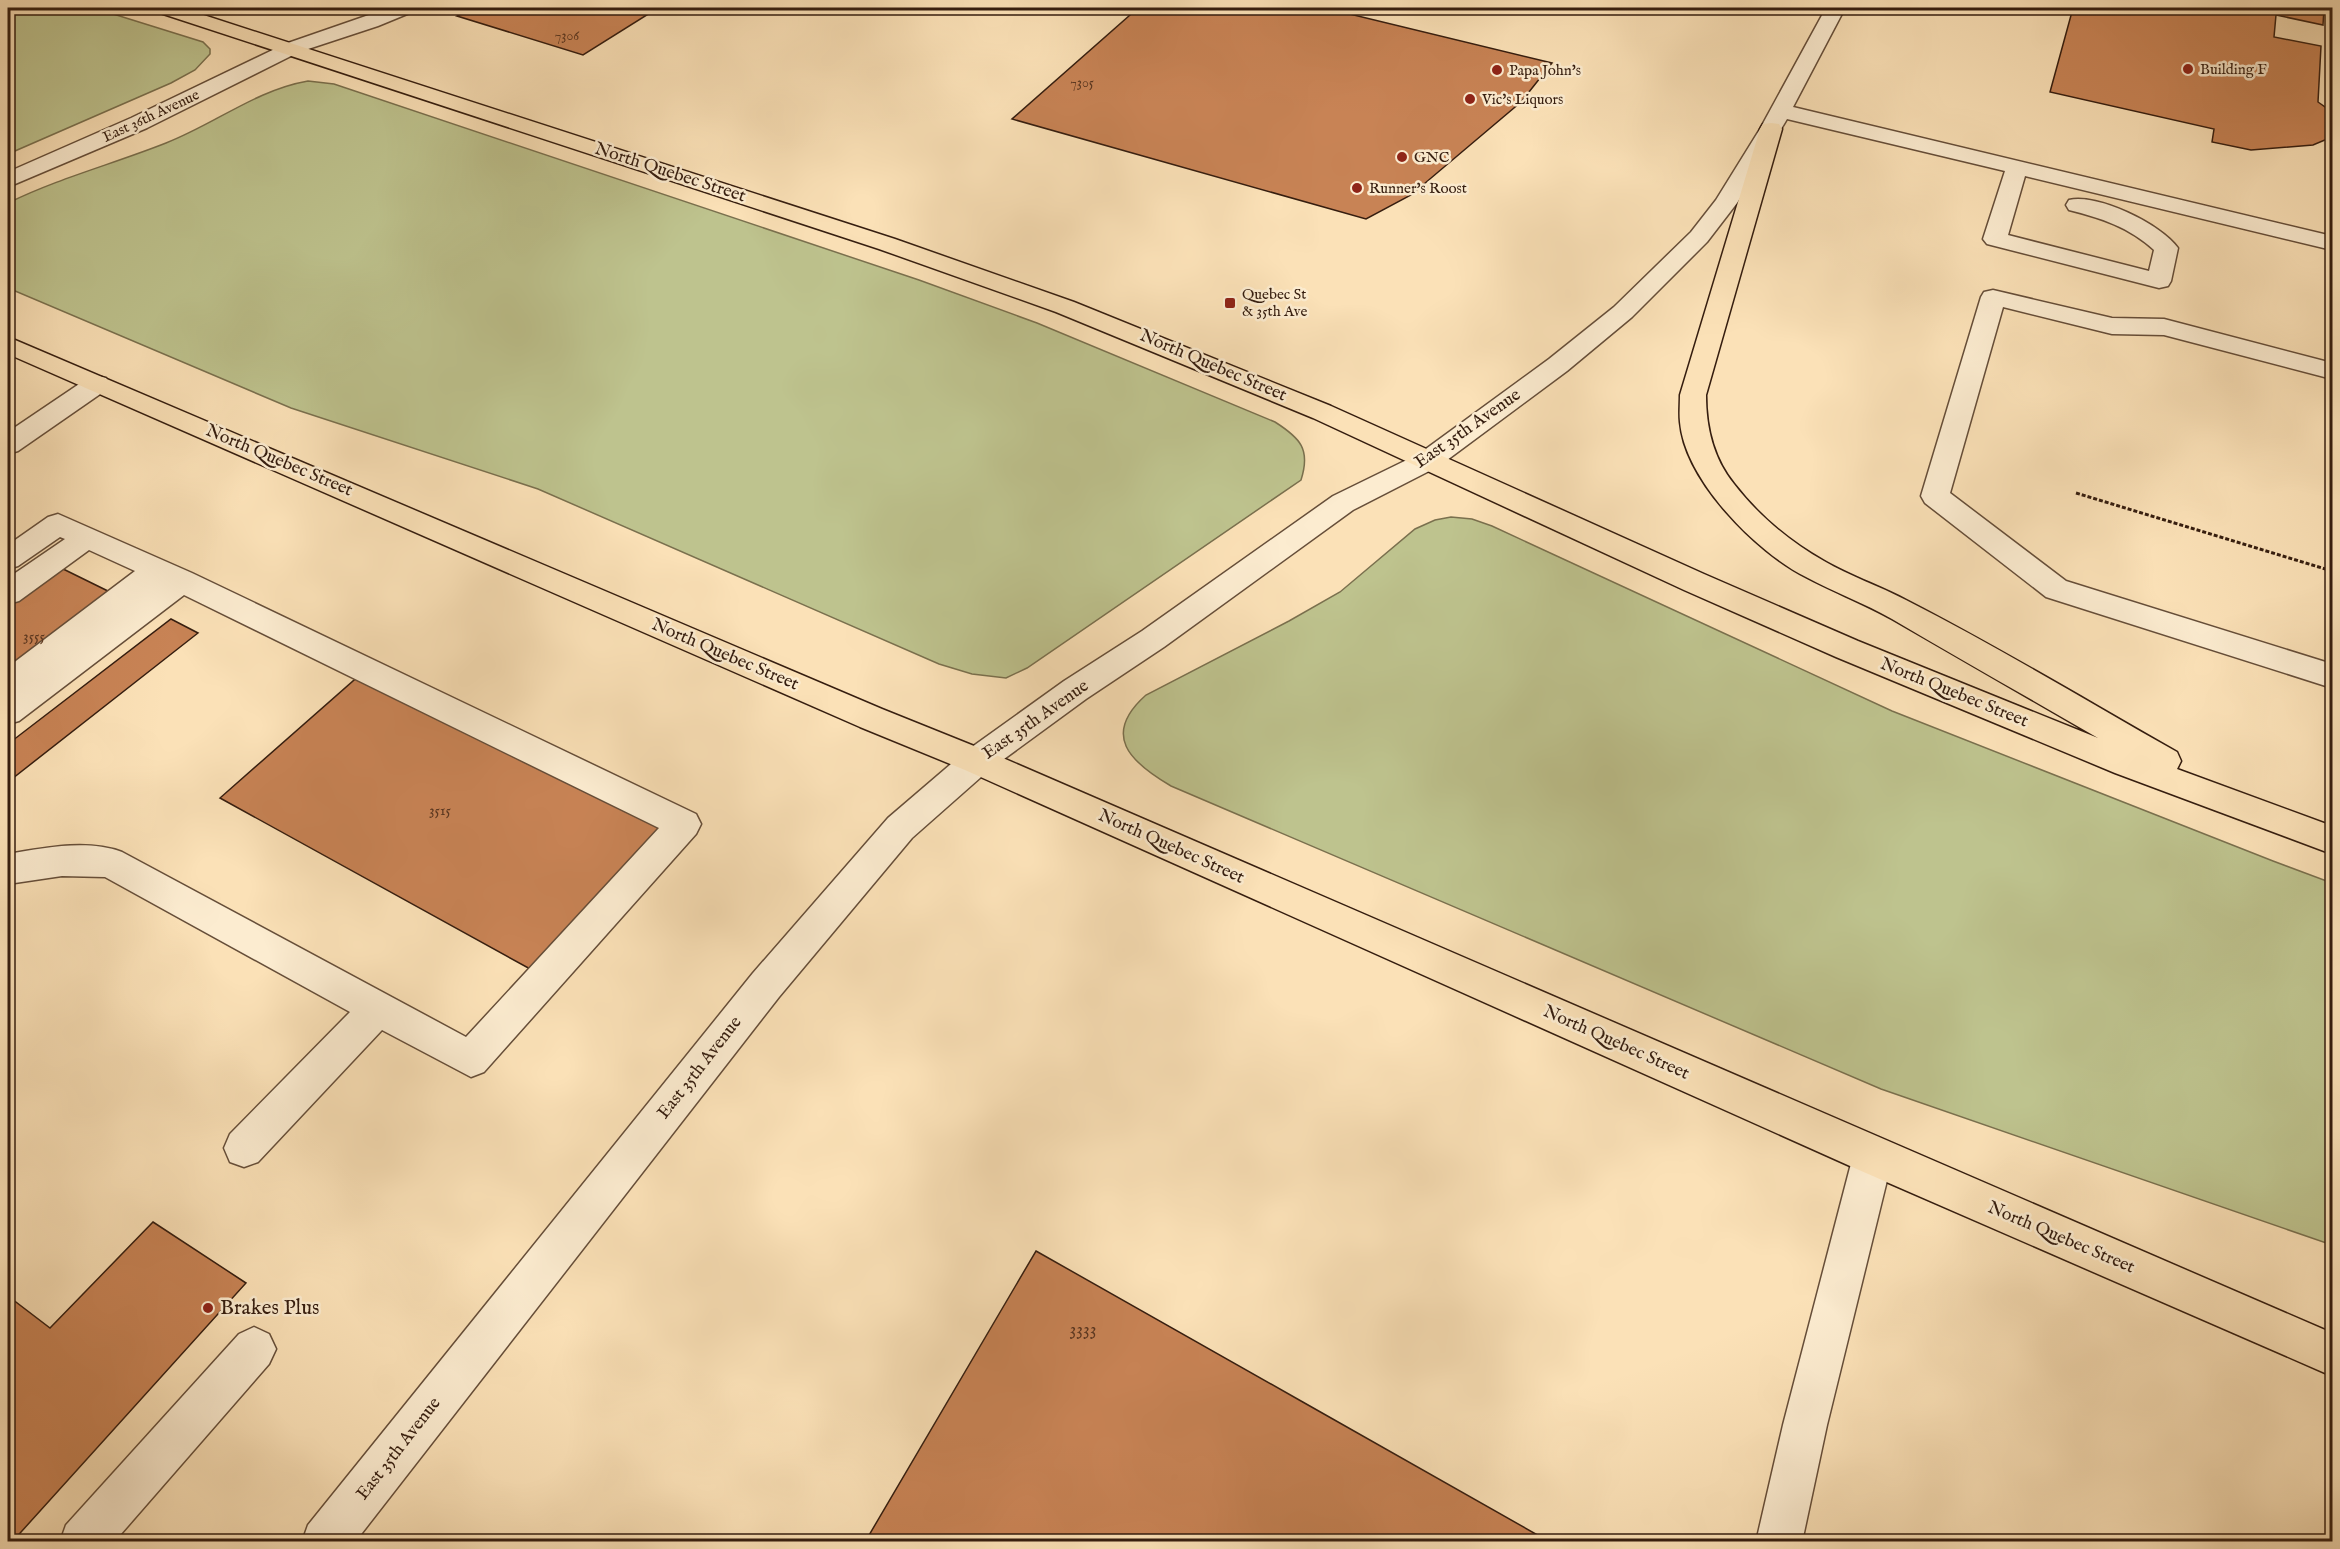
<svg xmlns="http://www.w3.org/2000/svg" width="2340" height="1549" font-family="'IM FELL English',serif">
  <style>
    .green { fill: #bec38e; stroke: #7a704e; stroke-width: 1.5 }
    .building { fill: #c88355; stroke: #351d0f; stroke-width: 1.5 }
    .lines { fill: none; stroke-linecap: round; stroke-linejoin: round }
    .minor-casing { stroke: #664e39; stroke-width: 3 }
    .major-casing { stroke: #351d0f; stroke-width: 3 }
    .path { stroke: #351d0f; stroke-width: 3; stroke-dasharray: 4 2; stroke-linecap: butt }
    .minor { fill: #fcecd0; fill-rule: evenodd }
    .major { fill: #fbe1b7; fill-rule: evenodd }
    .poi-dot { fill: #8f2418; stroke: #fcecd0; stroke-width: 2 }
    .labels { text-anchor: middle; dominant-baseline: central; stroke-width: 5; stroke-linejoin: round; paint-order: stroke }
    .far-number-label { font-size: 14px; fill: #5a3620 }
    .far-poi-label { font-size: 15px; fill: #351d0f; stroke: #fcecd0; text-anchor: start }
    .far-street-label { font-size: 15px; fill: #351d0f; stroke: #fcecd0 }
    .number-label { font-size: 15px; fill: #5a3620 }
    .street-label { font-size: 18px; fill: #351d0f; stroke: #fcecd0 }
    .near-number-label { font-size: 18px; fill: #5a3620 }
    .near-poi-label { font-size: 21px; fill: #351d0f; stroke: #fcecd0; text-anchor: start }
  </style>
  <rect width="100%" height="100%" fill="#fbe1b7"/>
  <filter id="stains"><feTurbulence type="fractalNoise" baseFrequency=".00333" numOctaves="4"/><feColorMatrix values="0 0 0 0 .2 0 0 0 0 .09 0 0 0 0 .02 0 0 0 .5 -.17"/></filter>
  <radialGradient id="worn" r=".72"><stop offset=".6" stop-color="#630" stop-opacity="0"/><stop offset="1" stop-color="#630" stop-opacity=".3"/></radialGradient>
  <g class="green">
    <polygon points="8,8 94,8 203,42 210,49 210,54 195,70 171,83 8,154"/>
    <path d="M 308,81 L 334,84 L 919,280 L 1037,323 L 1275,422 C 1300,438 1311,449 1301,480 L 1027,668 L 1006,678 L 972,674 L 939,664 L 538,489 L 291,408 L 8,288 L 8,203 C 59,178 113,164 166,143 C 215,124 256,90 308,81 Z"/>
    <path d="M 1451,517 L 1472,519 L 1492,526 L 1892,711 L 2273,861 L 2332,883 L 2332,1245 L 1881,1089 L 1171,786 C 1130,762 1101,735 1146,695 L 1289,621 L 1340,592 L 1415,529 L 1435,520 Z"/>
  </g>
  <g class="building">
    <polygon points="473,8 658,8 583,55 457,16"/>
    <polygon points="1138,8 1325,8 1552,63 1521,102 1411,195 1366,219 1012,119"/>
    <polygon points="2073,8 2324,8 2323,25 2276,15 2274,37 2321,46 2318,102 2332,112 2332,137 2313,145 2251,150 2212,142 2214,129 2050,92"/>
    <polygon points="53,564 116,595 8,676 8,596"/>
    <polygon points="171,619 198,633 8,782 8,744"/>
    <polygon points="361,674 664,823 532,970 220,798"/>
    <polygon points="153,1222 246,1283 12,1542 8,1542 8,1296 50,1328"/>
    <polygon points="1036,1251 1301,1401 1550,1542 865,1542"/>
  </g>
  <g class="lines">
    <g class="minor-casing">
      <g id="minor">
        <polygon points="389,8 415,8 412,12 378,26 299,52 147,128 8,187 8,172 131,118 285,44"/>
        <path d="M 1826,8 L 1845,8 L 1793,107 L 2332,236 L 2332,250 L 2025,176 L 2008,235 L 2149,271 L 2154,250 C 2129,227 2101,218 2069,210 L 2066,205 L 2069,200 C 2097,193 2161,224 2178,248 L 2171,281 L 2168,286 L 2159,288 L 1987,244 L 1983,239 L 2005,171 L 1787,119 L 1737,203 L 1707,242 L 1632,317 L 1567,371 L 1439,466 L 1353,510 L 1164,647 L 1086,699 L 989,770 L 912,838 L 779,997 L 355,1542 L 302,1542 L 308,1525 L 753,973 L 888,818 L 965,752 L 1064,681 L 1142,631 L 1333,496 L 1419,454 L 1549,359 L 1614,307 L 1691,232 L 1716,200 L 1760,129 Z"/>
        <polygon points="1993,290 2112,318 2164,319 2332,363 2332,379 2164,335 2112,334 2003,307 1950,493 2066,581 2332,664 2332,688 2046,597 1925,503 1921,496 1981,297 1984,292"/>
        <polygon points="97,376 106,378 110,384 106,390 18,451 8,454 8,432 88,378"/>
        <path d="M 58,514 L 192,573 L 696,814 L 701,824 L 696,834 L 484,1072 L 471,1077 L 382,1030 L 258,1162 L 244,1167 L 230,1162 L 224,1148 L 230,1134 L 350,1012 L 105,877 L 62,876 L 8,884 L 8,854 C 44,848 87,839 122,852 L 466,1037 L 659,828 L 184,595 L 19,721 L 8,724 L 8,667 L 135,571 L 89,550 L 19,601 L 8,604 L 8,578 L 65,539 L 60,537 L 18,566 L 8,569 L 8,545 L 48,517 Z"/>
        <polygon points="1873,1137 1887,1142 1893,1156 1827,1425 1802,1542 1756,1542 1783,1425 1853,1156 1859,1142"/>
        <polygon points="254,1327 269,1334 276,1349 269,1364 114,1542 60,1542 66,1525 239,1334"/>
      </g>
    </g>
    <g class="major-casing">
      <g id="major">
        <path d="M 154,8 L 182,8 L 895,239 L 1074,302 L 1331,406 L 1704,574 L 1858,641 L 2098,738 C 2029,698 1960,659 1892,619 C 1864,603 1834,592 1806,577 C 1756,552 1685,480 1680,422 C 1679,413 1680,404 1680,395 L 1760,129 L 1763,124 L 1771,123 L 1779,124 L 1782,129 L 1706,395 C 1706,427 1713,458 1734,484 C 1758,515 1790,542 1824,561 C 1850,576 1879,586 1906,600 C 1998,647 2087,701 2177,752 L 2181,761 L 2177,769 L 2332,826 L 2332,854 L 2115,773 L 1836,657 L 1684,590 L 1313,418 L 1056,312 L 879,249 L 157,12 Z"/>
        <polygon points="8,337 882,709 989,752 2332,1333 2332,1376 1859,1170 965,770 860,727 8,354"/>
      </g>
    </g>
    <polyline class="path" points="2076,493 2332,571"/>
    <use href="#minor" class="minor"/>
    <use href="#major" class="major"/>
  </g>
  <g class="poi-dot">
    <circle cx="2188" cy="69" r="6"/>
    <circle cx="1497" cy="70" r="6"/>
    <circle cx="1470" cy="99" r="6"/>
    <circle cx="1402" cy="157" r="6"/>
    <circle cx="1357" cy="188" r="6"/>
    <rect x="1224" y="297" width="12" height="12" rx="3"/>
    <circle cx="208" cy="1308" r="6"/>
  </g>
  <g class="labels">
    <g class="far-number-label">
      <text x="567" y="36">7306</text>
      <text x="1082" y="83">7305</text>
    </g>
    <g class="far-poi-label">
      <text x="2200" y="69">Building F</text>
      <text x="1509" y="70">Papa John's</text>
      <text x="1482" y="99">Vic's Liquors</text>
      <text x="1414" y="157">GNC</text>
      <text x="1369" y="188">Runner's Roost</text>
      <text x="1242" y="294">Quebec St<tspan x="1242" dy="17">&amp; 35th Ave</tspan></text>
    </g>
    <g class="far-street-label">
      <text transform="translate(151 116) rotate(-25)">East 36th Avenue</text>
    </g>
    <g class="number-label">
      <text x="34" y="636">3555</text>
      <text x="440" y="810">3515</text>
    </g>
    <g class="street-label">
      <text transform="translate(670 173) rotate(18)">North Quebec Street</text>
      <text transform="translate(1213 366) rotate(23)">North Quebec Street</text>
      <text transform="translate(1468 429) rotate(-35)">East 35th Avenue</text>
      <text transform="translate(279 461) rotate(23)">North Quebec Street</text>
      <text transform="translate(725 655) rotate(23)">North Quebec Street</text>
      <text transform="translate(1954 693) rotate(22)">North Quebec Street</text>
      <text transform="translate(1036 720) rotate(-35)">East 35th Avenue</text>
      <text transform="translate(1171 847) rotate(24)">North Quebec Street</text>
      <text transform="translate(1616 1043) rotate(24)">North Quebec Street</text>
      <text transform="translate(700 1068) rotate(-52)">East 35th Avenue</text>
      <text transform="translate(2061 1238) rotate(23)">North Quebec Street</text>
      <text transform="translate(399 1449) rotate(-52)">East 35th Avenue</text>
    </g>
    <g class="near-number-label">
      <text x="1083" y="1330">3333</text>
    </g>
    <g class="near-poi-label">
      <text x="220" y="1308">Brakes Plus</text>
    </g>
  </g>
  <rect width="2340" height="1549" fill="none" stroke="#fbe1b7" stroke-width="30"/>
  <rect x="9" y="9" width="2322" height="1531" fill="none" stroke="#351d0f" stroke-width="3"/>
  <rect x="15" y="15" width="2310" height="1519" fill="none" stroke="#351d0f" stroke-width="1.5"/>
  <rect width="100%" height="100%" filter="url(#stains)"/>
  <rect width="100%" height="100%" fill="url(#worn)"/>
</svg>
